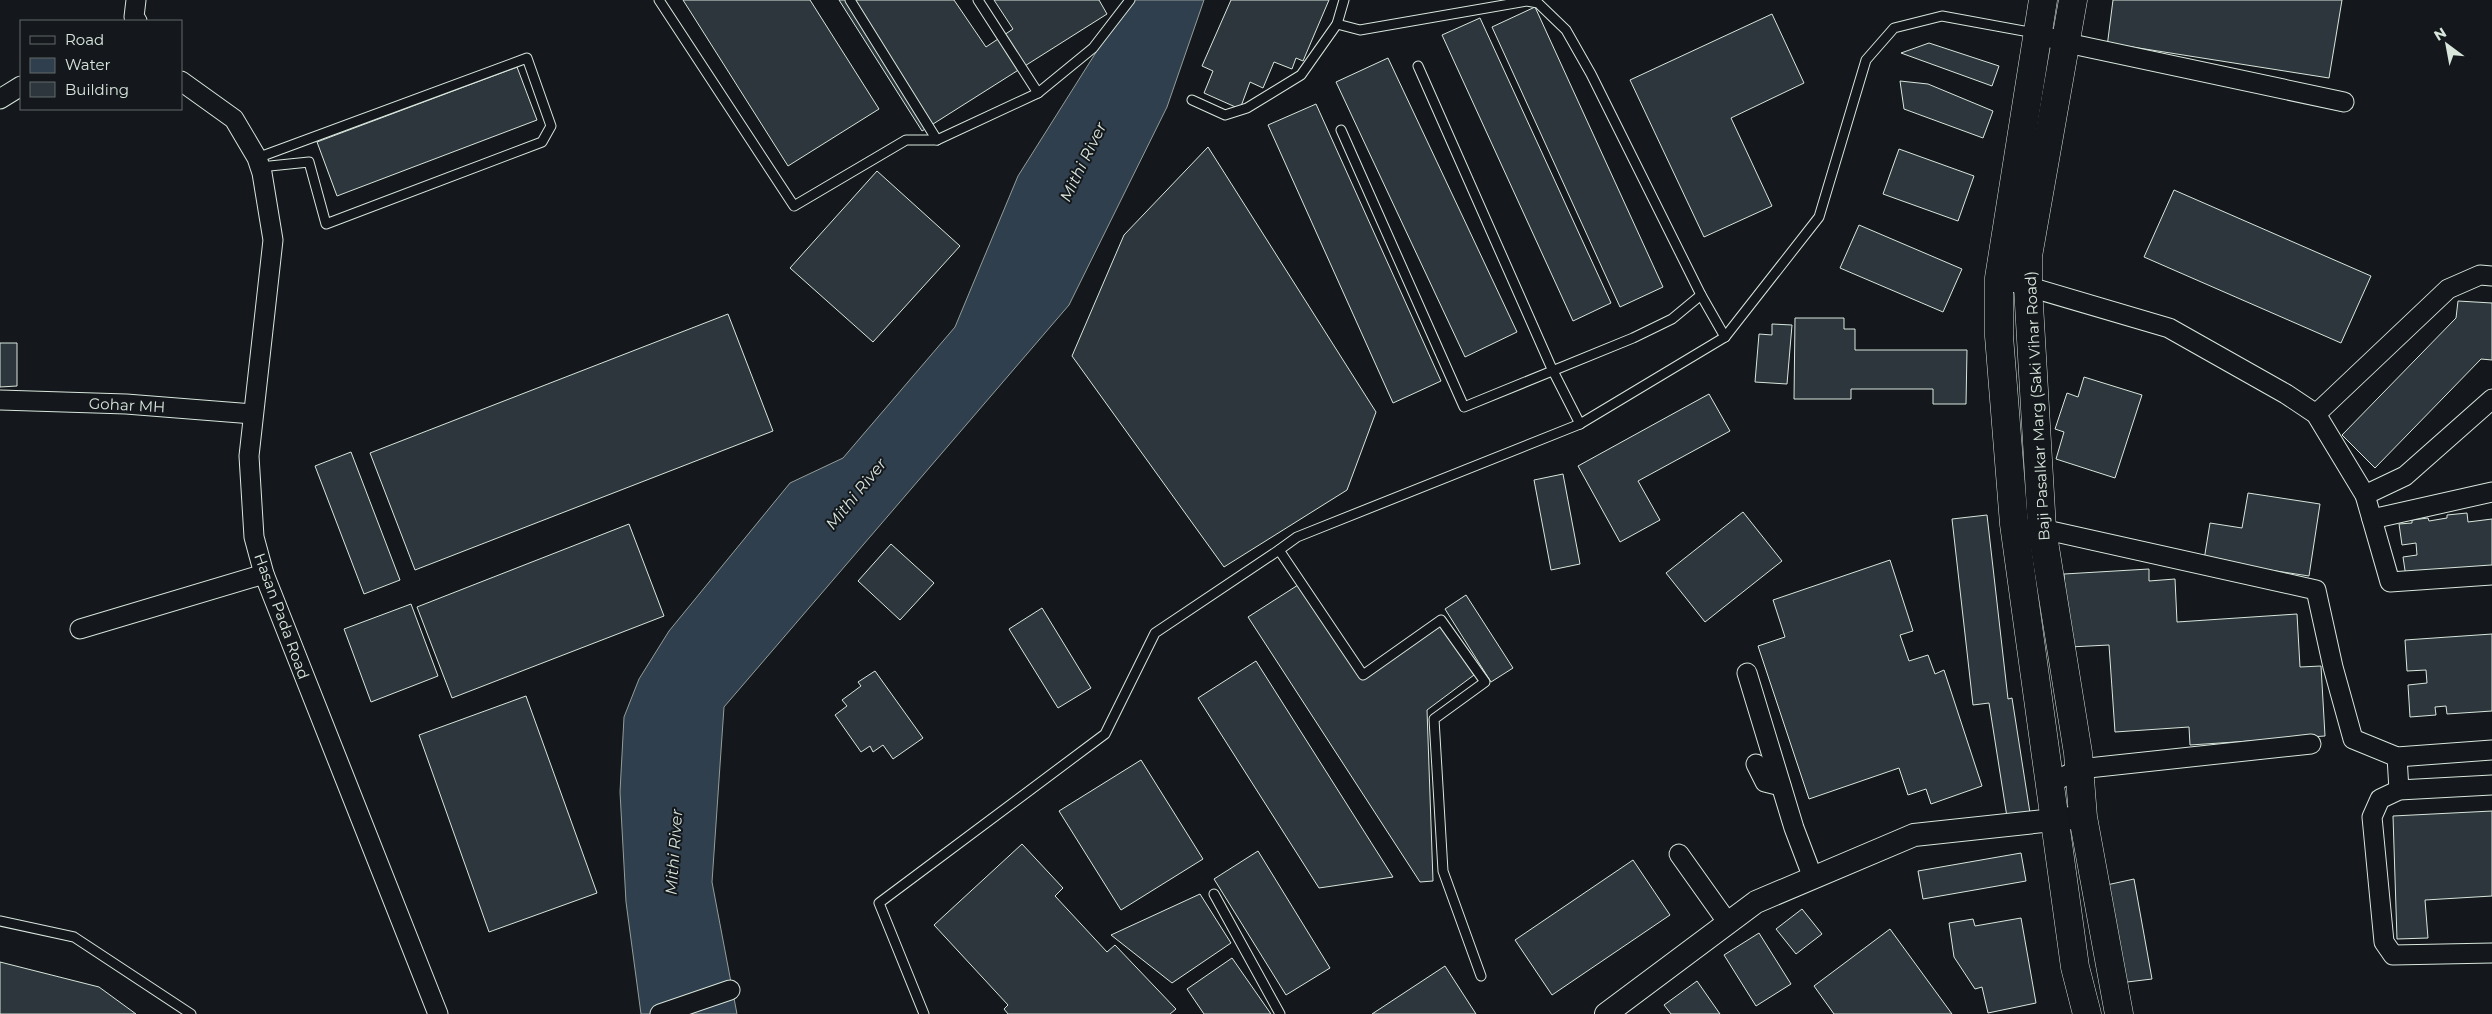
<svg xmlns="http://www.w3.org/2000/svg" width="2492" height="1014" font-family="Montserrat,sans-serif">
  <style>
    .water { fill: #2f3f4d; stroke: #939e99 }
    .building { fill: #2c363c; stroke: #d8e6dc }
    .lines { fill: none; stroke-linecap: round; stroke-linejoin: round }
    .service-casing { stroke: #d8e6dc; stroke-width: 11 }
    .minor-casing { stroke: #d8e6dc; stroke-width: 21 }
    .tertiary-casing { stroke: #d8e6dc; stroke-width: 24 }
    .primary-casing { stroke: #d8e6dc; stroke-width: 29 }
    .service { stroke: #14181c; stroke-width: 9 }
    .minor { stroke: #14181c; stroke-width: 19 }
    .tertiary { stroke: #14181c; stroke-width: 22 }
    .primary { stroke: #14181c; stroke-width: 28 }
    .labels { text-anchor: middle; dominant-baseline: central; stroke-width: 4; stroke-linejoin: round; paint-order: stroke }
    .street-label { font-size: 15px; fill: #d8e6dc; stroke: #14181c }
    .water-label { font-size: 16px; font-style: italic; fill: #d8e6dc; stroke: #14181c }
  </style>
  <rect width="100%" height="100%" fill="#14181c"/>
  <polygon class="water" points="1129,0 1204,0 1167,107 1069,305 724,707 712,882 737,1014 641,1014 626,902 620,792 624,717 639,679 669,631 790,483 843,458 955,327 1018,176"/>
  <g class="building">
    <polygon points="683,0 810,0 879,109 788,166"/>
    <polygon points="839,0 954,0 986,47 1013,29 994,0 1099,0 1107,14 922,131"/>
    <polygon points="1231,0 1329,0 1303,61 1296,58 1292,69 1274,62 1263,88 1250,82 1240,109 1204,93 1213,71 1202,66"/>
    <polygon points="2113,0 2342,0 2329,78 2126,46 2107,47"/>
    <polygon points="1535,7 1663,287 1620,307 1492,27"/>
    <polygon points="1772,14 1804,83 1731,118 1772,206 1704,237 1630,80"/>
    <polygon points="1480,18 1611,303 1573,321 1442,35"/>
    <polygon points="1929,43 1999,66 1992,86 1901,53"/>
    <polygon points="1388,58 1517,332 1465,357 1336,82"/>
    <polygon points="517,67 537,120 337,196 317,142"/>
    <polygon points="1900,81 1928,84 1993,111 1983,138 1904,109"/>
    <polygon points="1316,104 1441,381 1393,403 1268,125"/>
    <polygon points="1208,147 1376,412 1347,490 1224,567 1072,356 1124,235"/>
    <polygon points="1899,149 1974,176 1958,221 1883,194"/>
    <polygon points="877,171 960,246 873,342 790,268"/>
    <polygon points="2174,190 2371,276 2341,343 2144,257"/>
    <polygon points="1859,225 1962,269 1943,312 1840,268"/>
    <polygon points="2458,301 2492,303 2492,360 2481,359 2375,468 2342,435 2456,318"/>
    <polygon points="728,314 773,431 415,570 370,453"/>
    <polygon points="1795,318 1844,318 1844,329 1855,329 1855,350 1967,350 1966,404 1933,404 1933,389 1851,389 1851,399 1794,399"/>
    <polygon points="1772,324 1792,325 1787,384 1755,382 1759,334 1772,335"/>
    <polygon points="0,343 17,343 17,386 0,387"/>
    <polygon points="2084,377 2142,395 2115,478 2056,459 2064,432 2055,429 2067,393 2078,397"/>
    <polygon points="1709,394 1730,431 1638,481 1660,520 1620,542 1578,466"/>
    <polygon points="351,452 400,580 364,594 315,466"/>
    <polygon points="1563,474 1580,564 1551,570 1534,480"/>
    <polygon points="2248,493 2320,504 2309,576 2204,560 2210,523 2242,528"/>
    <polygon points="1743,512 1782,561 1705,622 1666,573"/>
    <polygon points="2467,513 2468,522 2492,519 2492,566 2406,577 2403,557 2417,555 2416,543 2402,545 2399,524 2412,523 2412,520 2428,518 2429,521 2447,518 2447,515"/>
    <polygon points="1987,515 2008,699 2012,698 2030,813 2007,817 1989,703 1973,705 1952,519"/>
    <polygon points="629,524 664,616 452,698 417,607"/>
    <polygon points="891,544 934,583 900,620 858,581"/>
    <polygon points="1890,560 1913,631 1900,635 1909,661 1928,655 1935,674 1944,670 1982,786 1931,804 1926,789 1908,795 1899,768 1809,799 1758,646 1785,637 1773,600"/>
    <polygon points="2149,569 2149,581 2175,579 2177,622 2297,614 2300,667 2321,666 2325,736 2190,745 2189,727 2115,732 2109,645 2069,647 2064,574"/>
    <polygon points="1298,585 1363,679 1441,626 1474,675 1427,710 1433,881 1420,882 1248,617"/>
    <polygon points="1466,595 1513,668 1491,682 1445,609"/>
    <polygon points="411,604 438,676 371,702 344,629"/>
    <polygon points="1042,608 1091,688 1058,708 1009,629"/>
    <polygon points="2492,634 2492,711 2447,714 2446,706 2435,707 2436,715 2410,717 2408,685 2427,683 2426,670 2407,671 2405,640"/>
    <polygon points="1256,661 1393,877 1319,888 1198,698"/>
    <polygon points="875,671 923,738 893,759 883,745 873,752 870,746 861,752 835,715 847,706 842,700 861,686 858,682"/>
    <polygon points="526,696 597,893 489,932 419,735"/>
    <polygon points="1141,760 1203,859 1121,910 1059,811"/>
    <polygon points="2492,811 2492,896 2425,900 2428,938 2397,939 2393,816"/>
    <polygon points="1022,844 1063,888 1055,896 1107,952 1115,945 1176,1009 1170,1014 1008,1014 1004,1009 1008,1005 934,925"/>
    <polygon points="1258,851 1330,968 1286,995 1214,879"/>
    <polygon points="2021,853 2026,881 1923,899 1918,871"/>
    <polygon points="1633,860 1670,915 1552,995 1515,940"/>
    <polygon points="2134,879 2152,979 2119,983 2102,886"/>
    <polygon points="1200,894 1231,943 1172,983 1111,935"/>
    <polygon points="1802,909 1822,934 1796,954 1776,929"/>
    <polygon points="2021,918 2036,1003 1988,1013 1982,987 1975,989 1954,957 1949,923 1973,919 1975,926"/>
    <polygon points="1890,929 1952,1014 1834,1014 1814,986"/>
    <polygon points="1759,933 1791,984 1756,1006 1724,955"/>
    <polygon points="1232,958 1271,1014 1204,1014 1187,989"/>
    <polygon points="0,962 99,987 136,1014 0,1014"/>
    <polygon points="1445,966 1476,1014 1372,1014"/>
    <polygon points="1697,981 1720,1014 1671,1014 1664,1005"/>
  </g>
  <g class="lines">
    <g class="service-casing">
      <g id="service">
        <polyline points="659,0 794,206 906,140 937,140 1038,93 1093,48 1130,0"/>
        <polyline points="850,0 937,140"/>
        <polyline points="978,0 1038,93"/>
        <polyline points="1344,0 1337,24 1360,30 1527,1 1538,3 1566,30 1591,74 1701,295 1725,337"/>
        <polyline points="1418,66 1552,369 1580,424"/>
        <polyline points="1192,100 1225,115 1247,108 1301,75 1337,24"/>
        <polyline points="1341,130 1464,407 1633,338 1672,319 1701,295"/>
        <polyline points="257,158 527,58 551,126 542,142 326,224 309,162 260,167"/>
        <polyline points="1279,550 1363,675 1441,620 1485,682 1434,719 1443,871 1481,976"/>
        <polyline points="1214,894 1280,1014"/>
        <polyline points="0,921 74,937 191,1014"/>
        <polyline points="924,1014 879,903 1105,734 1155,633 1279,550 1297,537 1580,424 1725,337 1819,217 1866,60 1894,28 1942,16 2035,33"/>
      </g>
    </g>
    <g class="minor-casing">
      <g id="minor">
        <polyline points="136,0 134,17 137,21"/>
        <polyline points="2038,34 2067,43 2344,102"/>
        <polyline points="181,81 234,119 257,158 262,173 273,240 249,456 254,537 264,574 438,1014"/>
        <polyline points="0,99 21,86"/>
        <polyline points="1999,278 2169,328 2286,394 2316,414 2365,495 2390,582 2492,575"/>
        <polyline points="0,400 126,404 253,414"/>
        <polyline points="2316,414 2448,289 2480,275 2492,276"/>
        <polyline points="2365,495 2405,476 2492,399"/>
        <polyline points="2372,519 2492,492"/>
        <polyline points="2033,527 2316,590 2333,667 2353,739 2397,757 2492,750"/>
        <polyline points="80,629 264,574"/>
        <polyline points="1747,673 1794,828 1813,878"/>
        <polyline points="2397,757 2399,790"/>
        <polyline points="1756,764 1765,782 1781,786"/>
        <polyline points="2051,783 2079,769 2311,744"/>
        <polyline points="2492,785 2399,790 2380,799 2372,817 2384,942 2393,955 2492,953"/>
        <polyline points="1679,854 1728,923"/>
        <polyline points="660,1014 730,990"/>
      </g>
    </g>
    <g class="tertiary-casing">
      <polyline id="tertiary" points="1606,1014 1756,902 1914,835 2072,818"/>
    </g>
    <g class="primary-casing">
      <g id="primary">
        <polyline points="2043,0 1999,278 1999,336 2014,524 2075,967 2087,1014"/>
        <polyline points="2073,0 2028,256 2028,287 2042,529 2078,753 2083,817 2119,1014"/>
      </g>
    </g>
    <use href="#service" class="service"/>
    <use href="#minor" class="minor"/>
    <use href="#tertiary" class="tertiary"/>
    <use href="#primary" class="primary"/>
  </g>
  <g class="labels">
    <g class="street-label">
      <text transform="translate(127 405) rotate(3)">Gohar MH</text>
      <text transform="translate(2037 406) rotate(-93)">Baji Pasalkar Marg (Saki Vihar Road)</text>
      <text transform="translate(282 616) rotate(70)">Hasan Pada Road</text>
    </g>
    <g class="water-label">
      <text transform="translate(1083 162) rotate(-64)">Mithi River</text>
      <text transform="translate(856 494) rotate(-51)">Mithi River</text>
      <text transform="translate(674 852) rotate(-86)">Mithi River</text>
    </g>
  </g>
  <rect x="20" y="20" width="162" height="90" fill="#14181c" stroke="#626a69"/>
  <rect x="30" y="36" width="25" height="8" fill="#14181c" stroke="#626a69"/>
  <text x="65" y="45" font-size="15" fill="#d8e6dc">Road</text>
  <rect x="30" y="58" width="25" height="15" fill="#2f3f4d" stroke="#626a69"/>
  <text x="65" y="70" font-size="15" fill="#d8e6dc">Water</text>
  <rect x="30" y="82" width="25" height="15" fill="#2c363c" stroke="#626a69"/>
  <text x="65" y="95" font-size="15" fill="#d8e6dc">Building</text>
  <g transform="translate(2447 45) rotate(328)" stroke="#14181c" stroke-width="4" paint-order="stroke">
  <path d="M0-4L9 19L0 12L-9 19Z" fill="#d8e6dc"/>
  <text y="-8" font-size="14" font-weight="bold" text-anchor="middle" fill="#d8e6dc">N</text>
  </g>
</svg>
